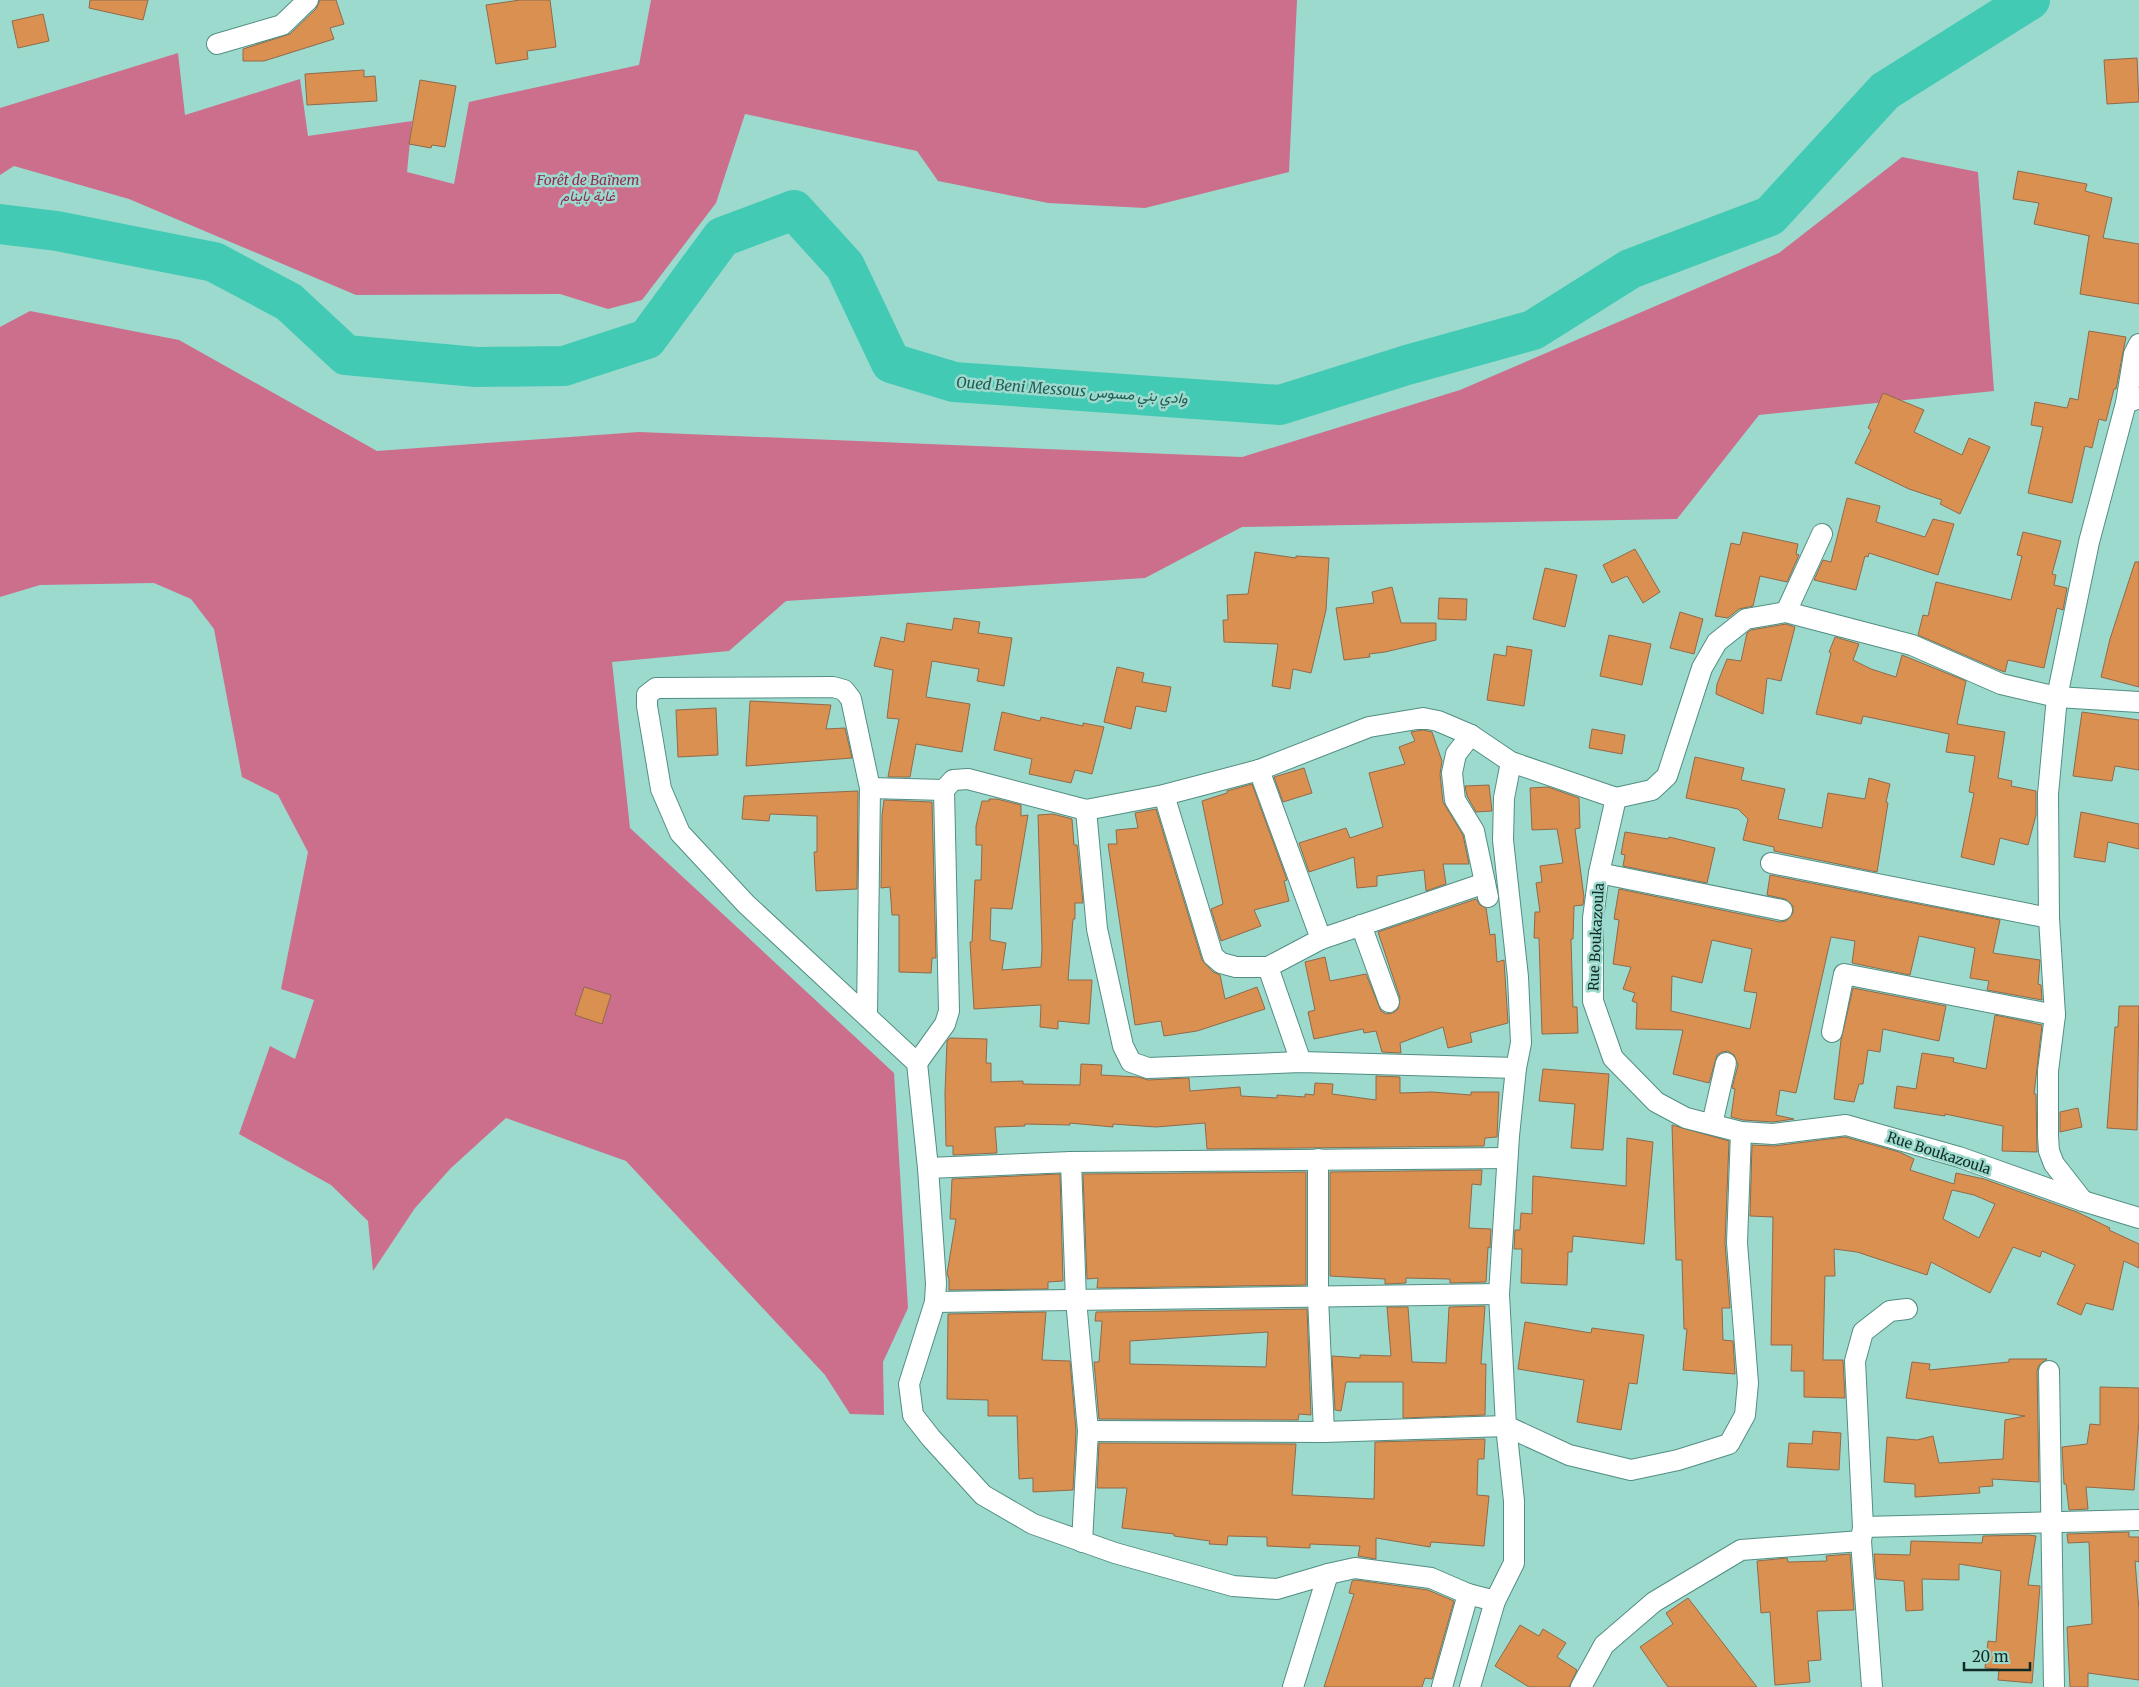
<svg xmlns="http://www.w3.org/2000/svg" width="2139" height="1687" font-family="Merriweather,Vazirmatn,serif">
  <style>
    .forest { fill: #cb6f8d }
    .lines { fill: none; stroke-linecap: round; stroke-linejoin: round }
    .river { stroke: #42cab5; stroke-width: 40 }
    .building { fill: #d99050; stroke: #906a4b; fill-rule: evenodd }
    .minor-casing { stroke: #528e83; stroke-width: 22 }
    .minor { stroke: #fff; stroke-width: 20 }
    .labels { text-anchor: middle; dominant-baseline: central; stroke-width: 5; stroke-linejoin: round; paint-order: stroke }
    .park-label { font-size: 14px; font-style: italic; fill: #952753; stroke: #9cdace }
    .street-label { font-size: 14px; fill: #102a25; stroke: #9cdace }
    .water-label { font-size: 15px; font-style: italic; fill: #235a51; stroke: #9cdace }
  </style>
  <rect width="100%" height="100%" fill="#9cdace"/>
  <g class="forest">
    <polygon points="651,0 1297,0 1289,172 1145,208 1048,203 938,181 917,151 745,114 716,203 642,300 608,309 560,294 356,295 129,199 14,166 0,175 0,108 178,53 185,115 300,79 308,136 412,121 407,172 454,184 469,102 639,65"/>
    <polygon points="1902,157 1978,172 1994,391 1759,415 1677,519 1242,527 1145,578 786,601 729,651 612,662 630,828 894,1073 908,1308 883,1362 884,1415 850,1414 825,1375 626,1161 506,1118 451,1168 415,1208 373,1271 368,1221 331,1185 239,1134 270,1046 295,1059 314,1000 281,989 308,852 278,795 242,777 214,629 191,599 154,583 40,585 0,597 0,327 30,311 179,340 377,451 639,432 1242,457 1460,390 1779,253"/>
  </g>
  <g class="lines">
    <polyline class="river" points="0,224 57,231 214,262 289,302 346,355 476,367 564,366 647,339 722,237 794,210 845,266 891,363 954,382 1280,405 1407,365 1533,330 1630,269 1770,216 1885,91 2030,0"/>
  </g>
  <g class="building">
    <polygon points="90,0 148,0 143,20 89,8"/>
    <polygon points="320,0 336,0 344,24 330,28 334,39 264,61 243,61 243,49 290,34 316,9"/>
    <polygon points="520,0 550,0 556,47 527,51 528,59 496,64 486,5"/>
    <polygon points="43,14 49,41 18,48 12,21"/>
    <polygon points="2137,58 2139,102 2107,104 2104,60"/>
    <polygon points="364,70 364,77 375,76 377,101 307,105 305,74"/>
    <polygon points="420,80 456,86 445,147 432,145 431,148 409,144"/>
    <polygon points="2018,171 2087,184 2085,191 2112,198 2103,238 2139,244 2139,304 2080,294 2089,236 2090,236 2034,224 2039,203 2013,199"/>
    <polygon points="2089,331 2126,337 2116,389 2114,389 2106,421 2099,419 2092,448 2085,446 2072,503 2028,493 2043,427 2031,425 2035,402 2067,408 2070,398 2078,400"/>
    <polygon points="1883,393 1924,410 1914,432 1962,455 1969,438 1990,447 1960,514 1940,504 1942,500 1909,489 1855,463 1871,430 1868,428"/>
    <polygon points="1847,498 1880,506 1876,522 1925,537 1933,519 1954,524 1938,575 1869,553 1868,557 1865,556 1856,590 1814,580 1823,560 1831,562"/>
    <polygon points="1743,532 1798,544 1796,554 1799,555 1787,582 1760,576 1753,606 1739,609 1728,618 1715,616 1731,543 1740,545"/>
    <polygon points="2023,532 2061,541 2052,574 2056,575 2054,585 2067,588 2063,610 2057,608 2044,668 2008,660 2005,672 1999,670 1918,635 1923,615 1928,616 1936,582 2011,600 2022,556 2017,555"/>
    <polygon points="1635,549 1660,592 1643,603 1627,576 1612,583 1603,565"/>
    <polygon points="1255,552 1296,558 1296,556 1329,558 1326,610 1311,673 1293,669 1290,689 1272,686 1278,644 1224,642 1223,620 1228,620 1227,595 1248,594"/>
    <polygon points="2135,562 2139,562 2139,687 2101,677 2110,639"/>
    <polygon points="1545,568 1577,575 1565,627 1533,619"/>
    <polygon points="1392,587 1401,623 1436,623 1436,640 1385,652 1369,654 1370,657 1344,660 1336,608 1374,603 1372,592"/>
    <polygon points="1439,598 1467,599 1466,620 1438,619"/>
    <polygon points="1680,612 1703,619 1694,654 1670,648"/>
    <polygon points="954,618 980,622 978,633 1012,638 1004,686 977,681 979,669 932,661 926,697 970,704 962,752 916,744 910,777 888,777 899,719 887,718 893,670 874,666 881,637 904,642 907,623 952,630"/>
    <polygon points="1786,624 1795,627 1781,681 1767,678 1763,714 1716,694 1717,684 1727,659 1741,661 1747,633 1751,630"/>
    <polygon points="1609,635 1651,644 1642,685 1600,676"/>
    <polygon points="1835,637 1859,644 1853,660 1871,669 1896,677 1902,655 1966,681 1957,724 2005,732 1998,778 2012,781 2011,786 2036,791 2036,815 2028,845 2000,838 1994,865 1961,857 1974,793 1969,792 1975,756 1946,752 1949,734 1863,716 1861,724 1816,714 1831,653 1829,652"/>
    <polygon points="1507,646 1532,650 1524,706 1487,700 1494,654 1506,656"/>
    <polygon points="1117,667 1144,673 1142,682 1171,687 1166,712 1136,706 1131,729 1104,722"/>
    <polygon points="750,701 831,705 826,729 845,728 852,758 746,766"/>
    <polygon points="716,708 718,755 678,757 676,710"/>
    <polygon points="1002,712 1040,721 1041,717 1083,726 1083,723 1104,727 1092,774 1075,770 1071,783 1029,774 1032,759 994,750"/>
    <polygon points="2082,712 2139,720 2139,770 2115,766 2112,781 2073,776"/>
    <polygon points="1592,729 1625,735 1622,754 1589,748"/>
    <polygon points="1423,730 1432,732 1442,761 1440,774 1443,802 1463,835 1469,864 1443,864 1446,884 1426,891 1424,870 1377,876 1377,886 1357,888 1354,857 1309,872 1299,843 1346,828 1350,838 1383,827 1369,773 1405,764 1399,747 1415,741 1411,732"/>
    <polygon points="1695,757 1744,768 1741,780 1785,789 1778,819 1822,828 1828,793 1865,799 1869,778 1890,784 1886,802 1888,803 1877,872 1774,851 1774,847 1743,840 1748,819 1738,809 1686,798"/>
    <polygon points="1304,768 1312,793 1283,802 1274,777"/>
    <polygon points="1252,784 1287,880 1284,881 1289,901 1254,910 1261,926 1221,941 1211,909 1223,904 1202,801 1227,793 1227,791"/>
    <polygon points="1489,785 1492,811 1476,812 1467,796 1465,786"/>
    <polygon points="1548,787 1579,798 1580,828 1575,829 1584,897 1583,905 1574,906 1573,939 1571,939 1573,1007 1577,1007 1578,1033 1542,1034 1539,938 1534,938 1535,912 1540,912 1536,883 1542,882 1540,866 1563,863 1557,829 1532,830 1530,788"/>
    <polygon points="858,791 857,889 816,891 814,852 817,852 817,816 770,814 769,821 742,819 744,796"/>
    <polygon points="989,799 997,799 1021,805 1021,816 1028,815 1012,909 991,908 990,940 1006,943 1002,970 1041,967 1042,949 1038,815 1053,814 1072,819 1074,845 1077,845 1083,903 1075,903 1075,919 1073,919 1068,980 1092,980 1089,1024 1058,1021 1058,1029 1040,1027 1041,1005 974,1009 970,942 972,942 975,880 981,880 982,845 976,845 976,826 982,801 989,801"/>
    <polygon points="884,800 932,802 936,958 932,958 931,973 899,972 899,915 892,915 890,887 881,888 882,815"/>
    <polygon points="1156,809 1202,960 1213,972 1220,975 1225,999 1257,987 1265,1009 1197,1031 1164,1036 1161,1021 1135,1025 1108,844 1117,844 1116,830 1138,828 1135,813"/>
    <polygon points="2081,812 2139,824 2139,849 2108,842 2105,862 2074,857"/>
    <polygon points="1625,832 1668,839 1669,837 1715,848 1707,883 1623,866 1625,855 1621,854"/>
    <path d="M 1770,875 L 2000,920 L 1993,953 L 2040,960 L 2038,984 L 2041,985 L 2042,1000 L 1987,990 L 1989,981 L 1970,978 L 1975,948 L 1919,936 L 1910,975 L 1852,963 L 1855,941 L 1831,937 L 1796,1093 L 1780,1090 L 1776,1115 L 1794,1119 L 1773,1122 L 1743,1120 L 1731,1117 L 1735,1089 L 1732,1088 L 1738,1065 L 1734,1055 L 1728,1051 L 1722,1052 L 1717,1055 L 1709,1083 L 1673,1074 L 1683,1030 L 1636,1029 L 1637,1003 L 1632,1001 L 1635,993 L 1623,989 L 1631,967 L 1613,964 L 1619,920 L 1614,919 L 1619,889 L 1780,922 L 1786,921 L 1793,913 L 1793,906 L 1785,899 L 1767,895 ZM 1712,940 L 1752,949 L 1744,991 L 1757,993 L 1750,1029 L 1671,1011 L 1672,976 L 1702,983 Z"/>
    <polygon points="1476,899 1480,905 1486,908 1490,935 1495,934 1497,962 1504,960 1508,1023 1470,1033 1472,1042 1448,1048 1443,1027 1400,1043 1401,1053 1382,1052 1376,1031 1364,1033 1363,1029 1314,1039 1308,1012 1315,1010 1305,962 1325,957 1330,981 1366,974 1381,1011 1386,1014 1393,1013 1398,1009 1400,998 1378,932"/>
    <polygon points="584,987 611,995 602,1024 575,1015"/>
    <polygon points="1853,988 1946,1006 1939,1041 1883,1029 1880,1052 1868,1050 1863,1084 1859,1084 1854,1102 1834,1099 1841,1040"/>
    <polygon points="2119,1006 2139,1006 2137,1130 2107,1128 2115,1027 2118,1027"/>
    <polygon points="1995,1015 2042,1025 2034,1094 2036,1094 2037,1152 2002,1151 2003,1126 1945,1114 1945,1116 1894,1108 1897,1086 1916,1089 1922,1053 1954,1058 1953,1062 1986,1069"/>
    <polygon points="950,1038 987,1039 986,1063 991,1063 991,1082 1023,1081 1023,1084 1080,1085 1081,1064 1102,1065 1101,1075 1138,1077 1148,1080 1189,1078 1190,1091 1240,1087 1241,1096 1277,1098 1277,1095 1305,1097 1305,1094 1314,1095 1315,1083 1333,1084 1332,1094 1376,1100 1376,1076 1400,1077 1400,1093 1432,1092 1471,1095 1471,1092 1499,1092 1497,1137 1485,1138 1484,1146 1207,1149 1205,1123 1156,1127 1113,1124 1113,1127 1070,1123 1070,1125 1025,1124 1025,1126 995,1127 997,1153 953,1155 953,1146 946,1146 945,1093 947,1041"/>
    <polygon points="1543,1069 1609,1074 1603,1150 1571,1148 1575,1104 1539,1101"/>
    <polygon points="2078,1108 2082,1127 2060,1132 2060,1112"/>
    <polygon points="1672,1125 1729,1141 1725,1243 1730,1308 1722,1308 1723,1340 1733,1341 1735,1374 1683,1370 1687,1329 1684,1329 1682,1260 1676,1260"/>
    <path d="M 1845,1137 L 1899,1152 L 1914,1159 L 1910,1170 L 1954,1184 L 1956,1173 L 1984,1179 L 2077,1212 L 2110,1228 L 2109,1230 L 2139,1244 L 2139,1268 L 2124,1261 L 2113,1310 L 2086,1303 L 2081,1315 L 2057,1304 L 2075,1265 L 2042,1251 L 2040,1257 L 2013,1247 L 1990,1293 L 1931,1262 L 1927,1275 L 1857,1252 L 1834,1249 L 1835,1276 L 1825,1276 L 1823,1360 L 1843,1360 L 1845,1398 L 1804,1397 L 1804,1371 L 1791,1371 L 1792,1345 L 1771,1345 L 1773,1217 L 1750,1216 L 1752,1145 L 1774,1146 ZM 1952,1190 L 1974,1195 L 1995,1204 L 1979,1238 L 1943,1219 Z"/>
    <polygon points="1627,1138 1653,1142 1644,1244 1573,1236 1572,1252 1568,1252 1567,1285 1521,1283 1522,1249 1514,1249 1515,1230 1520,1230 1521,1213 1532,1214 1533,1176 1626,1186"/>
    <polygon points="1482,1170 1481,1185 1472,1184 1469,1228 1491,1229 1490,1248 1488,1247 1486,1282 1450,1283 1450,1279 1406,1278 1406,1283 1385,1284 1385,1279 1330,1276 1330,1172"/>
    <polygon points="1306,1172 1306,1285 1097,1288 1098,1278 1087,1279 1083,1174"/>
    <polygon points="1060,1174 1063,1281 1048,1282 1048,1289 949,1290 949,1279 947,1274 956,1219 950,1219 952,1179"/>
    <polygon points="1485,1306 1481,1364 1486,1364 1485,1415 1403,1418 1403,1382 1346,1382 1341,1411 1335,1410 1332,1356 1360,1358 1360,1355 1391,1356 1387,1307 1408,1307 1412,1362 1446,1363 1449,1307"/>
    <path d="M 1307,1309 L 1311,1415 L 1299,1414 L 1298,1420 L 1099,1419 L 1094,1362 L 1099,1362 L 1102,1321 L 1095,1321 L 1096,1312 ZM 1268,1332 L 1266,1367 L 1130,1364 L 1130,1341 Z"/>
    <polygon points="1046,1312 1042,1360 1070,1361 1076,1431 1073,1490 1033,1492 1033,1478 1019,1479 1017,1416 988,1416 988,1400 947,1399 948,1314"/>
    <polygon points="1525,1322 1591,1333 1592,1328 1644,1335 1637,1384 1629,1383 1621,1430 1577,1422 1584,1380 1518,1369"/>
    <polygon points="2009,1359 2047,1359 2039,1365 2037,1371 2039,1482 1992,1479 1993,1486 1979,1487 1980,1493 1915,1497 1915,1484 1884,1482 1887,1437 1917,1440 1933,1436 1939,1463 2003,1459 2005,1420 2025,1416 1906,1398 1912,1362 1930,1364 1929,1370 2009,1362"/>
    <polygon points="2100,1387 2139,1388 2139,1420 2134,1490 2086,1487 2088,1509 2069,1510 2066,1484 2064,1484 2062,1447 2087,1444 2090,1424 2100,1425"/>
    <polygon points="1813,1431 1841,1433 1839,1470 1787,1467 1789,1443 1812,1444"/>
    <polygon points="1485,1439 1484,1459 1478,1459 1477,1495 1489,1496 1484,1546 1431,1542 1430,1547 1376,1538 1376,1559 1358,1556 1360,1546 1310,1544 1310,1548 1267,1546 1267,1537 1228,1536 1227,1545 1209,1544 1210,1541 1174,1536 1174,1534 1122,1528 1127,1488 1097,1488 1099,1443 1296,1444 1292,1495 1374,1499 1375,1442"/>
    <polygon points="2129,1532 2129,1537 2139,1537 2139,1562 2135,1561 2139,1610 2139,1680 2088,1673 2088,1687 2070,1687 2067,1627 2092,1624 2089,1542 2068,1543 2067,1534"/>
    <polygon points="2028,1535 2036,1536 2028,1585 2040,1586 2032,1683 1998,1680 1999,1669 1985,1668 1988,1641 1996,1642 2001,1571 1959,1564 1959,1580 1922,1579 1923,1610 1906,1611 1904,1581 1876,1579 1874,1554 1910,1555 1911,1541 1982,1543 1983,1536"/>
    <polygon points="1850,1554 1854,1610 1817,1611 1821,1660 1808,1661 1810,1682 1775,1685 1770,1612 1761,1613 1757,1561 1787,1558 1788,1562 1827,1561 1826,1556"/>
    <polygon points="1356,1580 1428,1590 1454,1601 1432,1679 1425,1678 1422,1687 1324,1687 1354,1594 1349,1593 1352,1581"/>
    <polygon points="1688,1598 1757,1687 1668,1687 1640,1647 1673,1624 1666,1613"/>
    <polygon points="1520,1625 1539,1636 1543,1629 1566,1643 1557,1657 1577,1670 1569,1687 1529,1687 1495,1666"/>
  </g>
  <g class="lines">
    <g class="minor-casing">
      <g id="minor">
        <polyline points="217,44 282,25 308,0"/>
        <polyline points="2126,403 2134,354 2139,344"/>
        <polyline points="1786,612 1822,534"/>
        <polyline points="1471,735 1456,754 1452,773 1455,800 1474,831 1488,897"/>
        <polyline points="1259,770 1321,939"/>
        <polyline points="870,788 944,790 953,780 968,779 1086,810 1164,795 1259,770 1369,727 1423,718 1438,721 1471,735 1511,762 1616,798 1599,873 1593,918 1593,1001 1613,1058 1656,1102 1686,1118 1741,1132 1773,1134 1846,1125 1959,1157 2083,1201 2139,1218"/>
        <polyline points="1164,795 1213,956 1221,963 1236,967 1268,967 1321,939 1485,883"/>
        <polyline points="1616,798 1652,790 1667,776 1702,668 1717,642 1746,619 1786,612 1912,645 2001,684 2057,697 2139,702"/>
        <polyline points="1086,810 1097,929 1123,1046 1131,1062 1148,1068 1301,1062 1516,1068"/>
        <polyline points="1771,863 2049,918"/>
        <polyline points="1599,873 1782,910"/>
        <polyline points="1361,925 1389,1002"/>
        <polyline points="1268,967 1301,1062"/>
        <polyline points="867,1015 870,788 851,699 844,690 833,687 656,688 647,695 647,706 661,789 680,833 746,904 917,1063 928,1168 936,1283 935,1302 909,1384 913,1415 931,1438 983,1495 1033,1524 1115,1553 1233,1586 1277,1589 1328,1574 1355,1568 1431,1578 1468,1594 1495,1601 1514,1563 1514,1501 1506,1426 1499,1294 1509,1136 1516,1068 1521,1043 1518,977 1503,840 1504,798 1511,762"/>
        <polyline points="1832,1032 1844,974 2055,1015"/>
        <polyline points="917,1063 945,1024 949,1011 944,790"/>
        <polyline points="1712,1124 1726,1063"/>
        <polyline points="1318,1159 1318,1297 1324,1432"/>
        <polyline points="1071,1162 1076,1300 1088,1431 1082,1542"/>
        <polyline points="928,1168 1071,1162 1507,1158"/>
        <polyline points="2083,1201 2054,1164 2049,1151 2048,1136 2048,1071 2055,1015 2049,918 2048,794 2057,697 2089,542 2126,403 2139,398"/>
        <polyline points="935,1302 1499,1294"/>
        <polyline points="2049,1371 2054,1687"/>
        <polyline points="1088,1431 1324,1432 1506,1426 1569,1455 1631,1470 1678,1460 1729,1444 1745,1415 1748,1383 1737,1243 1741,1132"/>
        <polyline points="1863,1527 2139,1520"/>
        <polyline points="1293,1687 1328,1574"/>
        <polyline points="1442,1687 1468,1594"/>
        <polyline points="1470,1687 1495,1601"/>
        <polyline points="1581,1687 1604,1645 1654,1602 1741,1550 1861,1541"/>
        <polyline points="1872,1687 1861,1541 1863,1527 1855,1361 1863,1332 1890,1311 1907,1309"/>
      </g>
    </g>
    <use href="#minor" class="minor"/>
  </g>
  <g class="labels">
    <g class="park-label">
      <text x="588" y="180">Forêt de Baïnem<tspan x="588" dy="16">غابة باينام</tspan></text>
    </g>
    <g class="street-label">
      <text transform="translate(1596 937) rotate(-87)">Rue Boukazoula</text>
      <text transform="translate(1939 1153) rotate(18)">Rue Boukazoula</text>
    </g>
    <g class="water-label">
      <text transform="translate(1072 390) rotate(4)">Oued Beni Messous وادي بني مسوس</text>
    </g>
  </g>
  <path d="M1964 1662v8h66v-8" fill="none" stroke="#102a25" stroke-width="2.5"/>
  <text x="1972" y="1662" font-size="15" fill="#102a25" stroke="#9cdace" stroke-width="4" paint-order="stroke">20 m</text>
</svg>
